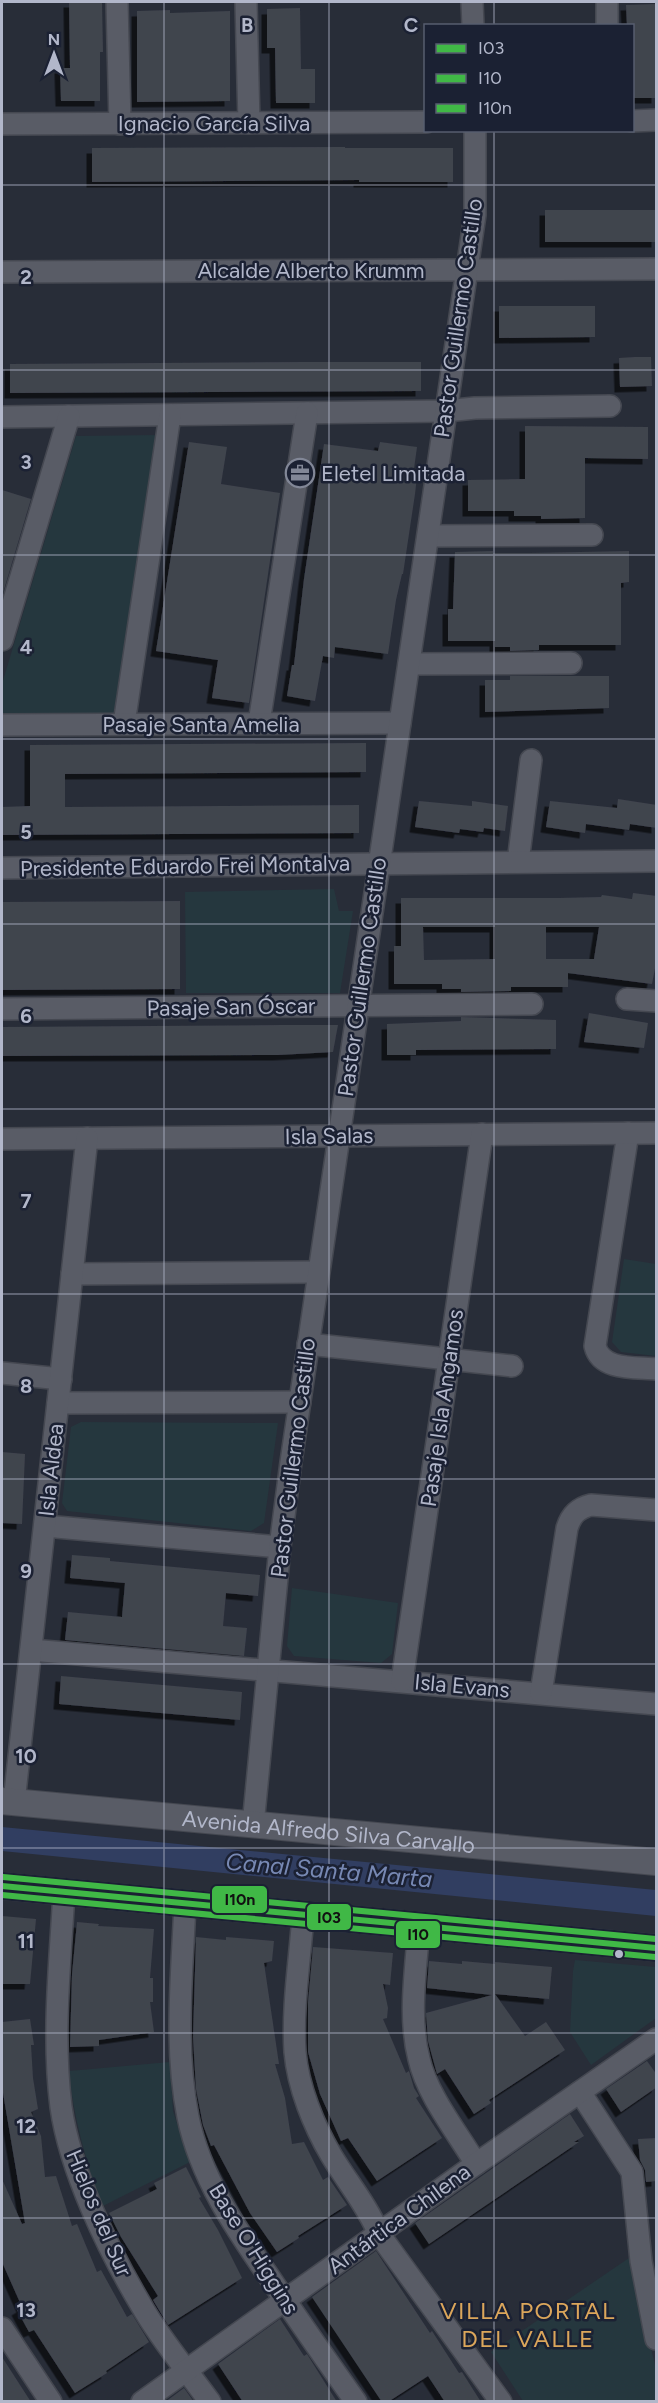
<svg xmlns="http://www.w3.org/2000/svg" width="658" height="2403" font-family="Figtree,sans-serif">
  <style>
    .green { fill: #25373e }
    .water { fill: #313e61 }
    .building { fill: #40444e; fill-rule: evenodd; filter: url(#shadow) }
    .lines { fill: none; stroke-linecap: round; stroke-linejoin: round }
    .minor-casing { stroke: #454851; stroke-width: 24 }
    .tertiary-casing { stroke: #454851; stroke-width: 28 }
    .minor { stroke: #595c66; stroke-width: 21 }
    .tertiary { stroke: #595c66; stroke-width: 26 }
    .bus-1-casing { stroke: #1b2133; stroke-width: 10 }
    .bus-2-casing { stroke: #1b2133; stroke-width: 10 }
    .bus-3-casing { stroke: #1b2133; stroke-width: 10 }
    .bus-1 { stroke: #40b846; stroke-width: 6 }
    .bus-2 { stroke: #40b846; stroke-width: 6 }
    .bus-3 { stroke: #40b846; stroke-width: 6 }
    .grid { fill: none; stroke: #b2b7ca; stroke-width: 1.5; stroke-opacity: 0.55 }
    .bus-dot { fill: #b2b7ca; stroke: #1b2133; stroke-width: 2 }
    .labels { text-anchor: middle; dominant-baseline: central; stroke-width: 5; stroke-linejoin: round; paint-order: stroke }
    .street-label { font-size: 22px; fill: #b2b7ca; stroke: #1b2133 }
    .poi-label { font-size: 22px; fill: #b2b7ca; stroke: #1b2133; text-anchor: start }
    .water-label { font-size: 24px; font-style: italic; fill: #7788b3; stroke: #1b2133 }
    .neighbourhood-label { font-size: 24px; letter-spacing: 1.5px; fill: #dba65b; stroke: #1b2133 }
    .grid-label { font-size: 20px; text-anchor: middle; font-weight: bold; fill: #b2b7ca; stroke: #1b2133; stroke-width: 5; stroke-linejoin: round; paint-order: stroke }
    .line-badge { stroke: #1b2133; stroke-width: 2 }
    .pale-badge-label { font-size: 16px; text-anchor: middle; font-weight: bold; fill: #111 }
  </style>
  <defs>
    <filter id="shadow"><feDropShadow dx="-5.5" dy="5.5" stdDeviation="0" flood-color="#0009"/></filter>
  </defs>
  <rect width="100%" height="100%" fill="#282d38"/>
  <g class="green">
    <polygon points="158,435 114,712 111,716 2,715 2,684 76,436"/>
    <polygon points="334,889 339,911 353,911 340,993 186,993 185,892"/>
    <polygon points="624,1259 656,1264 656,1356 621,1352 612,1342"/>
    <polygon points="81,1422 278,1423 264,1523 251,1531 67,1511 62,1503 71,1427"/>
    <polygon points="292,1588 398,1603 392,1654 381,1663 294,1656 287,1646"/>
    <polygon points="575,1960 656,1967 656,2018 591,2065 570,2032 573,1971"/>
    <path d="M 170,2062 L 173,2111 L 190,2162 L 101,2207 C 87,2162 73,2118 69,2071 Z"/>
    <polygon points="629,2258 656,2369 656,2401 523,2401 491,2352"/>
  </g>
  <polygon class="water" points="2,1827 656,1890 656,1916 2,1851"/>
  <g class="building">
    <polygon points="69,2 102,2 103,52 100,52 100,101 61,101 60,68 70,68"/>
    <polygon points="657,4 657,98 633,98 633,26 627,26 626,5"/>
    <polygon points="300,8 301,69 315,69 315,103 276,103 275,48 267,48 267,9"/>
    <polygon points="170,10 170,13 230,11 230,101 137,102 137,11"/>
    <polygon points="345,147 345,148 453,148 453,182 359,182 359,180 92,182 92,148"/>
    <rect x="545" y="210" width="112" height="32"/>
    <polygon points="499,306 595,306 595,337 499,338"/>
    <polygon points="635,357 651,357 652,386 620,387 619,358"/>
    <polygon points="305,362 421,362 421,391 10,393 10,364"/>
    <polygon points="525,426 648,427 648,459 585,458 585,518 541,519 541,516 514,516 514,511 468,511 468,480 525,479"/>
    <polygon points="189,442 227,447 221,484 280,493 249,703 212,698 218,660 156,651"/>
    <polygon points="380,442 417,447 413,476 417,476 415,494 403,574 402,574 396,600 388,654 335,647 334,658 323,656 315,701 287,696 292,665 294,665 304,579 324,444 378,451"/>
    <polygon points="2,490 31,499 3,593 2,593"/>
    <polygon points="493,551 493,553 530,553 629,551 629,582 621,583 621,645 539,645 539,650 510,651 510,647 495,647 495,641 448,641 448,609 453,609 455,552"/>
    <polygon points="510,676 609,676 609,708 485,712 485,680 510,680"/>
    <polygon points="366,743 366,772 65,774 65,807 359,805 359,833 2,835 2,807 30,806 30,745"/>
    <polygon points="618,799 657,805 657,828 630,824 629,830 586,824 585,833 546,827 550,801 617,808"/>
    <polygon points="419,801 472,806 472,801 508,806 505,831 484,828 483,832 460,829 459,833 415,827"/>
    <path d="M 633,893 L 657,896 L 657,958 L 652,984 L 568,973 L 568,987 L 511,987 L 511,991 L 461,992 L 461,989 L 442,989 L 442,984 L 394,984 L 394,946 L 401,946 L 401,898 L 559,898 L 601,897 L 602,895 L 632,899 ZM 423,927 L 495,927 L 495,959 L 424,960 ZM 546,927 L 599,927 L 594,959 L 546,959 Z"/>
    <polygon points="180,901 180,989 2,990 2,902"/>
    <polygon points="589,1013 648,1023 644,1048 584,1042"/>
    <polygon points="461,1017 556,1020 556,1049 416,1050 416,1055 387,1055 387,1024 461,1021"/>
    <polygon points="283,1025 338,1025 333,1052 278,1055 2,1056 2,1027"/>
    <polygon points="2,1452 25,1454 22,1524 2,1523"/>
    <polygon points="72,1555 110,1558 110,1561 260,1575 258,1596 226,1593 223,1626 247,1628 244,1656 65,1640 68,1612 122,1617 125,1583 70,1578"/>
    <polygon points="61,1676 242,1692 240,1720 59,1704"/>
    <polygon points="2,1916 36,1919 30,1984 2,1984"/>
    <polygon points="77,1922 99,1924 98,1926 154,1929 150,1978 153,1978 153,2002 150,2002 154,2032 99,2040 99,2046 70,2047 72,1974"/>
    <polygon points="196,1937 226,1940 226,1937 274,1941 272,1961 264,1963 279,2064 275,2064 285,2098 292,2144 304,2142 323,2180 328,2177 347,2205 298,2236 299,2238 277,2252 250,2213 214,2145 211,2146 203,2125 196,2089 193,2037"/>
    <polygon points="313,1947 393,1953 390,1985 383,1984 388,2008 387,2018 383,2019 406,2073 409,2071 414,2088 419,2096 416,2098 442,2138 377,2181 348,2138 341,2141 320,2094 308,2052 308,2002"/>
    <polygon points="429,1961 462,1964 462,1961 495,1964 495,1962 552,1967 549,1999 495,1994 525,2036 546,2022 565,2050 489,2100 491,2103 474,2114 445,2069 437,2074 428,2041 426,2013 492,1995 427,1988"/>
    <polygon points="30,2019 34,2045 31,2045 33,2078 38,2109 31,2112 41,2136 45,2177 56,2176 72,2226 77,2224 97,2272 101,2270 127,2317 132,2314 149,2342 106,2371 107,2373 75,2393 34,2330 29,2332 17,2310 22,2307 2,2262 2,2179 22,2224 25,2223 2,2087 2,2022"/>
    <polygon points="647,2061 657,2075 657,2087 621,2112 606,2089"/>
    <polygon points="570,2114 584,2136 574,2142 579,2142 429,2244 415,2223"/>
    <polygon points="657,2138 657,2181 646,2182 645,2170 640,2160 638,2139"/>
    <polygon points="186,2167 201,2197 199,2198 218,2230 242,2278 168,2325 153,2300 158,2296 121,2237 109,2213 157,2189 154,2183"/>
    <polygon points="376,2251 430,2333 432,2331 459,2373 462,2372 481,2402 445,2402 428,2376 388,2402 382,2402 312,2297"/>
    <polygon points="280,2319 304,2356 307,2354 337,2402 243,2402 218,2364"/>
    <polygon points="2,2357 31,2402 2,2402"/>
    <polygon points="184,2388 194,2402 165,2402"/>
  </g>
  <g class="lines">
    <g class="minor-casing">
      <g id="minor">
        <polyline points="117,2 120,124"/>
        <polyline points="246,2 249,123"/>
        <polyline points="472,2 473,26"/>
        <polyline points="607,2 607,26"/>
        <polyline points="632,121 656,120"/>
        <polyline points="2,124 426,122"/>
        <polyline points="2,272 656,269"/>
        <polyline points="2,417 446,411 475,408 610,406"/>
        <polyline points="428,536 592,535"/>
        <polyline points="2,640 69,416"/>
        <polyline points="409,664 571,663"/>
        <polyline points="259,723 307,413"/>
        <polyline points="124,724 170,415"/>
        <polyline points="2,725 400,723"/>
        <polyline points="518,862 531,760"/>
        <polyline points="2,868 656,861"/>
        <polyline points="627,999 656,1001"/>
        <polyline points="2,1009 532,1004"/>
        <path d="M 628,1133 L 595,1346 C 601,1371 635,1367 656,1369"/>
        <polyline points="2,1139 656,1133"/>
        <polyline points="72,1274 318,1272"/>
        <polyline points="308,1344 512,1366"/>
        <polyline points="2,1373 61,1379"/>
        <polyline points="58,1403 300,1402"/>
        <polyline points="45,1526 280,1547"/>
        <polyline points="31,1650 656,1704"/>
        <polyline points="402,1681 482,1134"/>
        <path d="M 541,1693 L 567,1528 C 571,1515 578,1508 591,1505 L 656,1510"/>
        <polyline points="14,1802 87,1138"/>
        <polyline points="253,1825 280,1547 291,1462 475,215 475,130"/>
        <path d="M 64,1892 C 60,1964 52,2035 61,2107 C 70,2171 108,2249 141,2305 C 160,2339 187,2370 210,2402"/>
        <path d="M 185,1904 C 182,1974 174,2047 188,2117 C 200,2177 236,2229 270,2278 C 298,2320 327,2361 356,2402"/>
        <path d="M 303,1915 C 300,1960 292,2007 295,2052 C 298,2087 314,2126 331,2155 C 347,2182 367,2205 379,2234 L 501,2402"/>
        <path d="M 419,1926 C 416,1969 408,2017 419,2059 C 427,2095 457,2132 476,2164"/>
        <polyline points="580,2092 632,2172 641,2261 656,2339"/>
        <polyline points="2,2328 51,2402"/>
        <polyline points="142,2402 476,2164 656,2039"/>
      </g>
    </g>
    <g class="tertiary-casing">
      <g id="tertiary">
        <path id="s1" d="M 2,1801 L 656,1862"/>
        <polyline points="2,1886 656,1948"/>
      </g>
    </g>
    <use href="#minor" class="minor"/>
    <use href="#tertiary" class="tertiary"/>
    <g class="bus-1-casing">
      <polyline id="bus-1" points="2,1886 656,1948"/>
    </g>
    <g class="bus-2-casing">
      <polyline id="bus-2" points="2,1895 655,1957"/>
    </g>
    <g class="bus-3-casing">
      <polyline id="bus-3" points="3,1877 656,1939"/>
    </g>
    <use href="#bus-1" class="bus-1"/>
    <use href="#bus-2" class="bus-2"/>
    <use href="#bus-3" class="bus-3"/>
  </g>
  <path class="grid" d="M 164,2 L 164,2402M 329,2 L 329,2402M 494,2 L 494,26M 494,130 L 494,2402M 2,185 L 656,185M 2,370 L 656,370M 2,555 L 656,555M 2,739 L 656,739M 2,924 L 656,924M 2,1109 L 656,1109M 2,1294 L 656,1294M 2,1479 L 656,1479M 2,1664 L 656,1664M 2,1848 L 656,1848M 2,2033 L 656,2033M 2,2218 L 656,2218"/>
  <defs>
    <g id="office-ring" transform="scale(1.5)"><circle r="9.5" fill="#1b2133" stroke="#828797" stroke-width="1.5"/><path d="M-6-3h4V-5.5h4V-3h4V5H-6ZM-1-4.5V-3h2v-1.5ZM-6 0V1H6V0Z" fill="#828797"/></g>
  </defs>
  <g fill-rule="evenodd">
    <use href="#office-ring" x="300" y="473"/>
  </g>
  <circle class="bus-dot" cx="619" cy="1954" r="5"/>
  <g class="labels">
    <g class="street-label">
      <text x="214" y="123">Ignacio García Silva</text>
      <text x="311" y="270">Alcalde Alberto Krumm</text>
      <text transform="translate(458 318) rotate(-82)">Pastor Guillermo Castillo</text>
      <text x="201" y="724">Pasaje Santa Amelia</text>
      <text transform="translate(185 866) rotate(-1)">Presidente Eduardo Frei Montalva</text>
      <text transform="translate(362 977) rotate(-82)">Pastor Guillermo Castillo</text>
      <text transform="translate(231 1007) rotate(-1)">Pasaje San Óscar</text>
      <text transform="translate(329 1136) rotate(-1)">Isla Salas</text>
      <text transform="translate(442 1408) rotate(-82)">Pasaje Isla Angamos</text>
      <text transform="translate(293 1458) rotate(-83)">Pastor Guillermo Castillo</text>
      <text transform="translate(51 1470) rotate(-84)">Isla Aldea</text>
      <text transform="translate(462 1686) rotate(5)">Isla Evans</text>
      <text stroke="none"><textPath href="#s1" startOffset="328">Avenida Alfredo Silva Carvallo</textPath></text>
      <text transform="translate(99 2213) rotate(67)">Hielos del Sur</text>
      <text transform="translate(399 2219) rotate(-36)">Antártica Chilena</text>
      <text transform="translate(254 2249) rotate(58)">Base O'Higgins</text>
    </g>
    <g class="poi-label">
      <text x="321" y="473">Eletel Limitada</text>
    </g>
    <g class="water-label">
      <text transform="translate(329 1870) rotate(5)">Canal Santa Marta</text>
    </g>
    <g class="neighbourhood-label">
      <text x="528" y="2310">VILLA PORTAL<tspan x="528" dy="28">DEL VALLE</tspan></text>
    </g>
  </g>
  <g class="grid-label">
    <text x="247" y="32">B</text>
    <text x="411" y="32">C</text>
    <text x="26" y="284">2</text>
    <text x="26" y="469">3</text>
    <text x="26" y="654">4</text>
    <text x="26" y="839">5</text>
    <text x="26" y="1023">6</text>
    <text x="26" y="1208">7</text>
    <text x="26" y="1393">8</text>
    <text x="26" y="1578">9</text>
    <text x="26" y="1763">10</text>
    <text x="26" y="1948">11</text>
    <text x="26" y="2133">12</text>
    <text x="26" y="2317">13</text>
  </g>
  <g class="line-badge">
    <rect x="211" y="1885" width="57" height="29" rx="6" fill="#40b846"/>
    <rect x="306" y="1903" width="46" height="28" rx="6" fill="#40b846"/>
    <rect x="395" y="1920" width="46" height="29" rx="6" fill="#40b846"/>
  </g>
  <g class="pale-badge-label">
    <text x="240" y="1905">I10n</text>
    <text x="329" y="1923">I03</text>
    <text x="418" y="1940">I10</text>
  </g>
  <rect width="658" height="2403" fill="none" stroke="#b2b7ca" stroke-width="6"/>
  <rect x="424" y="24" width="210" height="108" fill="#1b2133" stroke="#575d6f" stroke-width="1.5"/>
  <rect x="436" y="44" width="30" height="9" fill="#40b846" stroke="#575d6f" stroke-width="1.5"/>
  <text x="478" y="54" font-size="18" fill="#b2b7ca">I03</text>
  <rect x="436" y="74" width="30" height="9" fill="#40b846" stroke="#575d6f" stroke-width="1.5"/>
  <text x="478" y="84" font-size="18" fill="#b2b7ca">I10</text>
  <rect x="436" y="104" width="30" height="9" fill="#40b846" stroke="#575d6f" stroke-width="1.5"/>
  <text x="478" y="114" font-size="18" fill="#b2b7ca">I10n</text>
  <g transform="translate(54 54)" stroke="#1b2133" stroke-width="4.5" paint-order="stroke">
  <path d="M0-4.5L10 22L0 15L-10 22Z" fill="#b2b7ca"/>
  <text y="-9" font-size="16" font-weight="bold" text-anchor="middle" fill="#b2b7ca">N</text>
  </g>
</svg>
